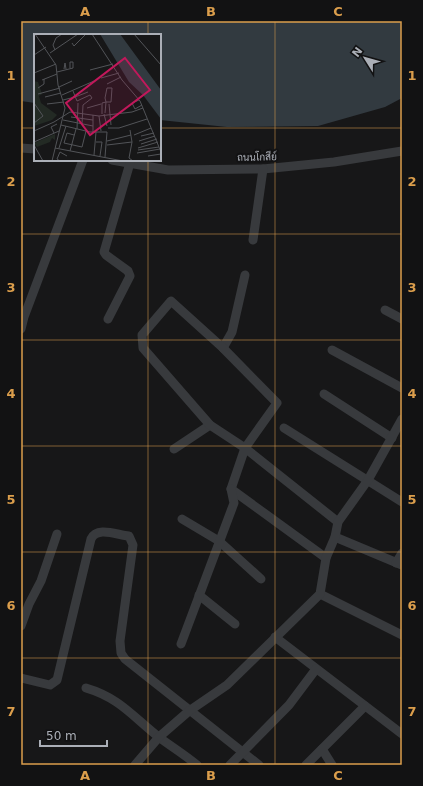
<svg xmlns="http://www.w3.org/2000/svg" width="423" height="786" font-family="'DejaVu Sans',Sarabun,sans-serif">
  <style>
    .water { fill: #323a40 }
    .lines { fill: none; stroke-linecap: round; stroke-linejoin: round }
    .minor { stroke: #383a3d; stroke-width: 9 }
    .grid { fill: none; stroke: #db9e4c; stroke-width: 1; stroke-opacity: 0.55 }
    .labels { text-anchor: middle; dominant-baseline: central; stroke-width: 4; stroke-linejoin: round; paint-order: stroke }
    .street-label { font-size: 10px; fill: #abafb7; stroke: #121213 }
    .inset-road { fill: none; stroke: #525458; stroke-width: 1 }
    .view { fill: #c2185b; fill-opacity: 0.15; stroke: #c2185b; stroke-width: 2 }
    .inset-edge { fill: none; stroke: #abafb7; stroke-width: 2 }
    .neatline { fill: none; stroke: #db9e4c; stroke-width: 1.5 }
    .grid-label { font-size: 13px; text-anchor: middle; font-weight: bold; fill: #db9e4c }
  </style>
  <rect width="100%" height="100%" fill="#171718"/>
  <polygon class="water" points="21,21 402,21 402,98 385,107 318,126 227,127 160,120 160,35 35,35 35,103 21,101"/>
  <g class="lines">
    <g class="minor">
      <polyline points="21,148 35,149"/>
      <polyline points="112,160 168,170 263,169 334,162 402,151"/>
      <polyline points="253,240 263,169"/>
      <polyline points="385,310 402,319"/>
      <polyline points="108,319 130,276 128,271 106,255 104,252 130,163"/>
      <polyline points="21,329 24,317 83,160"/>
      <polyline points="223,348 232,332 245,275"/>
      <polyline points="332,350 402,388"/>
      <polyline points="324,394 392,438"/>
      <polyline points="284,428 402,502"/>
      <polyline points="174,449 210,425"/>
      <polyline points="182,519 219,541 261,579"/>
      <polyline points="335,537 402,565"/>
      <polyline points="326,558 231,489 245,448 277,403 223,348 171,301 142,335 143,348 210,425 245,448 338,522"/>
      <polyline points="396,563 402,553"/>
      <polyline points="320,594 402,635"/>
      <polyline points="199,595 235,624"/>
      <polyline points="21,626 29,604 41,581 57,534"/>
      <polyline points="275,637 402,734"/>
      <polyline points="181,644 234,503 231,489"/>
      <path d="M 21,678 L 50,685 L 57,680 L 91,539 C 97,526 117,535 129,536 L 133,545 L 120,641 L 121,653 L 125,659 L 259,765"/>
      <path d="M 86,688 C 120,698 133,717 160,738 C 172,747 185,755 197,765"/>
      <polyline points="322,749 332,765"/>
      <polyline points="135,765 159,737 189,711 227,685 320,594 326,558 335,537 338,522 368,480 402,419"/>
      <polyline points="230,765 289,705 316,669"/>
      <polyline points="306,765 365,706"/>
    </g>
  </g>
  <path class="grid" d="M 148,21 L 148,35M 275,21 L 275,765M 21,128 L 35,128M 160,128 L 402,128M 148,160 L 148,765M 21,234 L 402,234M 21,340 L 402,340M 21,446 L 402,446M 21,552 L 402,552M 21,658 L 402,658"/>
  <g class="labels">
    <g class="street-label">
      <text transform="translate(257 157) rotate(-1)">ถนนโกสีย์</text>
    </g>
  </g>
  <g transform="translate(34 34)">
    <rect width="127" height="127" fill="#171718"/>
    <path d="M 0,47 L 4,48 L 8,60 L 5,62 L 7,69 L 23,81 L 18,86 L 0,92 ZM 21,100 L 21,106 L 18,104 L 16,108 L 3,113 L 0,109 Z" fill="#232a24"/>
    <path d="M 66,0 L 86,0 L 127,56 L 127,85 L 109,61 L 95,48 Z" fill="#323a40"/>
    <path class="inset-road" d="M 1,0 L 22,31 L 24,51 L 31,74 L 18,127M 58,0 L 88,46 L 106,67 L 127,118M 100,0 L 127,31M 38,9 L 40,12 L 52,0M 21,16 L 19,11 L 22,4 L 28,0M 16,19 L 44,0M 0,21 L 12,13M 30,35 L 31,29 L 32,35M 56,36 L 79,30M 23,38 L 39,34 L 39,28 L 36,28 L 36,34M 0,39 L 22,30M 67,44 L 85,39M 8,46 L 23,40M 73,50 L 87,43M 25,53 L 38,47M 4,54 L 10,50 L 10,45M 39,57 L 43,67 L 56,61 L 58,64 L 49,71 L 48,90M 4,60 L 26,54M 28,61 L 60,47M 11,63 L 27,59M 41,63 L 54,58M 29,66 L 41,63M 105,66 L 98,69 L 101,75 L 108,71M 0,69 L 9,82 L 0,89M 13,70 L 30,68M 75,70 L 77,91M 53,74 L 67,70M 68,80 L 68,69 L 72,68 L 77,68 L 78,54 L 73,54 L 71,64 L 72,68 L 71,79M 70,80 L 73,92M 65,82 L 67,97M 37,83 L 59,86M 29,86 L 59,92M 27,91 L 56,98 L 73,98 L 71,123M 74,94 L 85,94 L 113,85M 43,95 L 44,69M 96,96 L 98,108 L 95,124 L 99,127M 0,97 L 20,88 L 36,78 L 65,82 L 98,78 L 109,74M 59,98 L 59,81M 20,99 L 17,93 L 23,90M 40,101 L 33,99 L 30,109 L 48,113 L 52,97M 100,101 L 117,94M 107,102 L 120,99M 73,107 L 97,101M 105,107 L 121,102M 0,108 L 25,97M 62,108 L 68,108 L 66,122M 107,110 L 123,105M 0,111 L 9,127M 73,111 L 98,108M 21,114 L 89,127M 25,114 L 32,92M 104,114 L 124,108M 104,116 L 125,113M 36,117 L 42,95M 103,119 L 126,115M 60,121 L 62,98M 114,122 L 127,120M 26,127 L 23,125 L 26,118 L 33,122"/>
    <path class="view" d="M 91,24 L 116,56 L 56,101 L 32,69 Z"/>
    <rect width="127" height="127" class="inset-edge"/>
  </g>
  <rect width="423" height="786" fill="none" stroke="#121213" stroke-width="44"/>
  <g transform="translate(365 58) rotate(307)" stroke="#121213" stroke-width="3" paint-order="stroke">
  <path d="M0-3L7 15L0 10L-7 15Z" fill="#abafb7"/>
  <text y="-6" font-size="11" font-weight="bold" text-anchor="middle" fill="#abafb7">N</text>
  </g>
  <path d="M40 740v6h67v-6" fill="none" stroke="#abafb7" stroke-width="2"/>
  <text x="46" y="740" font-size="12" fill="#abafb7" stroke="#121213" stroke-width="3" paint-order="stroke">50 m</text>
  <rect x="22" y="22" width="379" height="742" class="neatline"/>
  <g class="grid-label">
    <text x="85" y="16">A</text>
    <text x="211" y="16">B</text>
    <text x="338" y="16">C</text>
    <text x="11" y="80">1</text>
    <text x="412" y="80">1</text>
    <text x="11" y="186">2</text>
    <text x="412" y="186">2</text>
    <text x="11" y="292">3</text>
    <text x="412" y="292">3</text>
    <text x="11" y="398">4</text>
    <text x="412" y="398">4</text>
    <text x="11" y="504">5</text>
    <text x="412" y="504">5</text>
    <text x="11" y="610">6</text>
    <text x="412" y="610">6</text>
    <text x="11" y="716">7</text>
    <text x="412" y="716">7</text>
    <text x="85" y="780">A</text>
    <text x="211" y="780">B</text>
    <text x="338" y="780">C</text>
  </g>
</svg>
